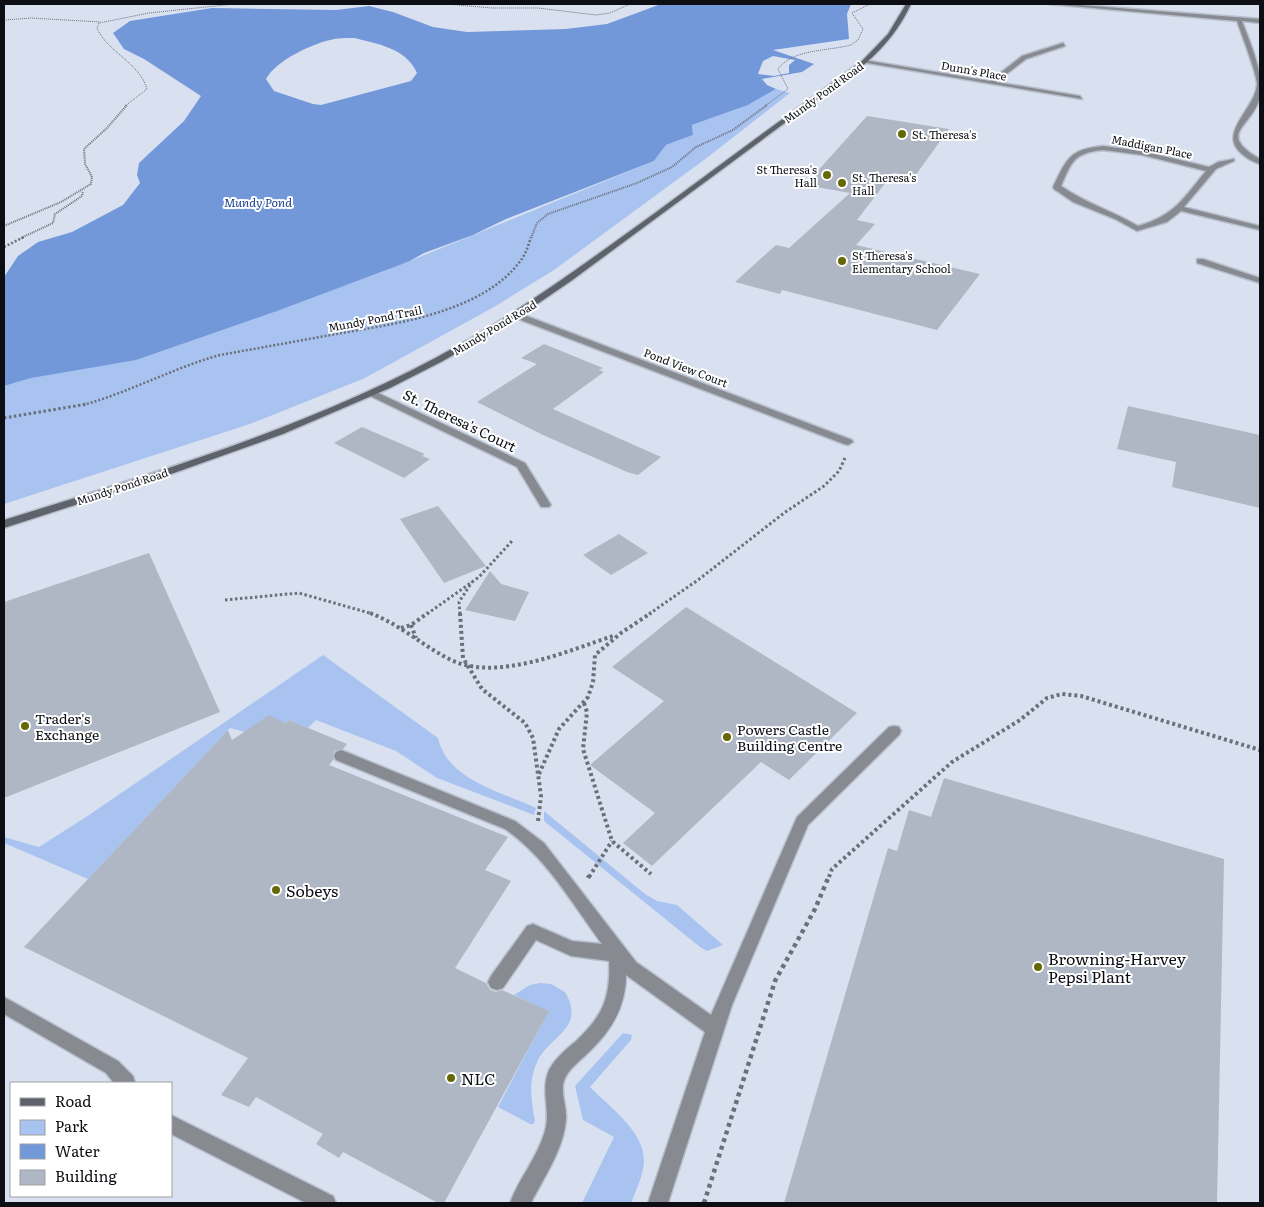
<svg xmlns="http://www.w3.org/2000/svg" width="1264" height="1207" font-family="Literata,serif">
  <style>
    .green { fill: #a9c3f0 }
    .water { fill: #7398da; fill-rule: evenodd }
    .building { fill: #afb7c5 }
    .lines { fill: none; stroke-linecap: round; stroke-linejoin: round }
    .lane-casing { stroke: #b8bfcd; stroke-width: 3 }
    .street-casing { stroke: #b8bfcd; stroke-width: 3 }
    .secondary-casing { stroke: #b8bfcd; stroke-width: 3 }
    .path-far5 { stroke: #6b6f79; stroke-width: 1; stroke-dasharray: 1 1; stroke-linecap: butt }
    .path-far4 { stroke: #6b6f79; stroke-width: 2; stroke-dasharray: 1 1; stroke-linecap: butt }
    .path-far3 { stroke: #6b6f79; stroke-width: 2.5; stroke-dasharray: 2 2; stroke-linecap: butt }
    .path-far2 { stroke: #6b6f79; stroke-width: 3; stroke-dasharray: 2.5 2.5; stroke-linecap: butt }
    .path-far1 { stroke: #6b6f79; stroke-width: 4; stroke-dasharray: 3 3; stroke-linecap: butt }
    .path { stroke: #6b6f79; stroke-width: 4.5; stroke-dasharray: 4 4; stroke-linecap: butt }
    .lane { fill: #878b91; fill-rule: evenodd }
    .street { fill: #878b91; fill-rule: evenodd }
    .secondary { fill: #5d626b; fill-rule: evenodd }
    .poi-dot { fill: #656804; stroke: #fff; stroke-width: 2 }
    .labels { text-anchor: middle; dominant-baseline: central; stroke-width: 4; stroke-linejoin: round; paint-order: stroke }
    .far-street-label { font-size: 11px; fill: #0c0e13; stroke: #fff }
    .far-poi-label { font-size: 11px; fill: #0c0e13; stroke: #fff; text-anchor: start }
    .far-water-label { font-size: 12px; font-style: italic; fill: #1a4491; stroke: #fff }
    .street-label { font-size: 14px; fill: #0c0e13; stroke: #fff }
    .poi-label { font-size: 14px; fill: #0c0e13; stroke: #fff; text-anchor: start }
    .near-poi-label { font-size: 16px; fill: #0c0e13; stroke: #fff; text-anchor: start }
  </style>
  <rect width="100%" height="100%" fill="#d9e1f0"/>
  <g class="green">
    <polygon points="776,89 790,93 704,160 554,270 494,307 365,378 250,424 4,504 4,386 410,261 654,161 666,145 693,135 692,125 748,105"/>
    <path d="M 323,655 L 438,738 C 448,781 501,791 536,808 L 534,815 L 437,778 L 396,751 L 316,720 L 308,728 L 289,720 L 285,723 L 245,732 L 230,728 L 88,879 L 4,843 L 4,837 L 39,847 L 89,815 Z"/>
    <polygon points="544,811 645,894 657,901 677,905 723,945 707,951 700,947 544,821"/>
    <path d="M 540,983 L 551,984 L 565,992 C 586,1028 552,1034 538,1060 C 528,1081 531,1100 535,1121 L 533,1124 L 530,1124 L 498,1107 L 548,1012 L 514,995 L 530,985 Z"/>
    <path d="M 623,1033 L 632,1035 L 631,1040 L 590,1087 C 609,1107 645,1131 644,1162 C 643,1176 636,1190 631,1203 L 582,1203 L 614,1137 L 583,1120 L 575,1086 Z"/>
  </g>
  <path class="water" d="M 661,4 L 851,4 L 847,14 L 849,39 L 773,50 L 814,64 L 802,72 L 762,79 L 767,85 L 776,89 L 748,105 L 692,125 L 693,135 L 666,145 L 654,161 L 506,219 L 473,235 L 424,253 L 410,261 L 277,311 L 136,360 L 31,378 L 4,386 L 4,277 L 18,256 L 38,242 L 72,232 L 123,205 L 140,183 L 137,175 L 139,163 L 184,121 L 201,96 L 144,59 L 124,49 L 113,33 L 130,21 L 212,8 L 336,10 L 369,6 L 393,12 L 433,27 L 467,32 L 566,29 L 607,24 ZM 354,38 C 378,44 406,48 417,73 L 411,81 L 321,105 L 313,104 L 274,91 L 266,79 C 276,61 309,45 330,40 C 337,38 346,38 354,38 ZM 773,56 L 795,60 L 789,65 L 789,73 L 774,76 L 758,74 L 763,61 Z"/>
  <g class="building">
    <polygon points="867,116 949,129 915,176 893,173 857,220 875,224 856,245 980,274 937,330 782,290 780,294 735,282 776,245 789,248 850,193 805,185"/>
    <polygon points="544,344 603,368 599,370 604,372 553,409 661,457 638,475 627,472 543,435 477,402 537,364 521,358"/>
    <polygon points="1128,406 1260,435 1260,508 1172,487 1176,462 1117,449"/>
    <polygon points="362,427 425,454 422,456 430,459 404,478 334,443"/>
    <polygon points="438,506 486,566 444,583 400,519"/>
    <polygon points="619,534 648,553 611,575 583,555"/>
    <polygon points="149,553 220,712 4,798 4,602"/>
    <polygon points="490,571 501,584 529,592 515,621 465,610"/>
    <polygon points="686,607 857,713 789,780 761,762 652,866 623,843 655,813 590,765 664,701 612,667"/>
    <polygon points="269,715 285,723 289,720 347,744 343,749 334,751 334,759 329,765 508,837 485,870 511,881 455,968 486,983 490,990 496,992 502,990 549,1011 444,1203 438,1203 343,1152 339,1158 316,1144 323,1134 256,1097 249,1107 221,1095 248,1058 24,947 228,730 232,740"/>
    <polygon points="944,778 1224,859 1217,1203 784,1203 888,848 897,851 909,810 931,817"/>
  </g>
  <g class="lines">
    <g class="lane-casing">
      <g id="lane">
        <path d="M 894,726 L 899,727 L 901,731 L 899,735 L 808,825 L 732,1005 L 668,1203 L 648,1203 L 705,1032 L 626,975 C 626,1007 611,1031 589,1052 C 581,1060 567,1070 564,1081 C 560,1093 567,1106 566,1119 C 564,1149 544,1177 531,1203 L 510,1203 C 519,1178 538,1157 545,1131 C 551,1110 540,1091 549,1070 C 555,1059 565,1050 575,1042 C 602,1017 611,998 609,961 L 571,956 L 536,940 L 503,988 L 497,990 L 491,988 L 488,982 L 491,976 L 527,926 L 533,924 L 572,941 L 602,944 C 573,905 546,857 505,829 L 336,760 L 334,756 L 336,752 L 341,750 L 346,752 L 515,821 L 544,843 L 636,962 L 711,1015 L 797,817 L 889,727 Z"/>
        <polygon points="4,997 118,1061 133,1076 135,1083 114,1083 106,1073 4,1014"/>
        <polygon points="171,1115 333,1196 336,1203 306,1203 171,1134"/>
      </g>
    </g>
    <g class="street-casing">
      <g id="street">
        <path d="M 1049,4 L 1068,4 L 1260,19 L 1260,23 L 1242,21 C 1250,43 1264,73 1260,97 C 1253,127 1215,133 1260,159 L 1260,164 C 1252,162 1243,156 1238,150 C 1221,130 1256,107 1257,84 C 1257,74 1241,33 1237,21 Z"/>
        <polygon points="1063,43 1065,46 1026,59 996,82 1080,96 1082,99 861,62 864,60 990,81 1022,56"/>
        <path d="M 1103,146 L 1142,151 L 1209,167 L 1218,162 L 1234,159 L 1234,161 L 1216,169 L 1184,207 L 1260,226 L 1260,230 L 1181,211 L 1167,222 L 1137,231 L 1115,219 L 1073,202 L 1054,189 L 1053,187 C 1067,158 1070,149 1103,146 ZM 1103,150 L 1142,155 L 1206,171 C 1183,199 1175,215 1138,226 C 1113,211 1085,203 1061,186 C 1072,161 1074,153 1103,150 Z"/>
        <polygon points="1197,259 1203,259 1260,278 1260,283 1197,263"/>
        <polygon points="516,312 852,440 853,442 848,445 844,444 513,317 512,315"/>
        <polygon points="372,390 525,463 551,505 549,507 541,507 517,467 368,395 367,393"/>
      </g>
    </g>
    <g class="secondary-casing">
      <path id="secondary" d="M 906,4 L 911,4 C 900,28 885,46 866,63 L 571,281 L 508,324 L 441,362 L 390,388 L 283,434 L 174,473 L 4,528 L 4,520 C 158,472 317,425 459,345 C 528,306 591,259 655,213 C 724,162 793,111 862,61 L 888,34 Z"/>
    </g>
    <g class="path-far5">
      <polyline points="447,4 492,8 538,8 596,15 610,13 630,4"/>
      <polyline points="4,20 31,18 100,22"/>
      <path d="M 125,106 L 147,89 C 139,62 108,53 97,28 L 99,23 L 149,13 L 234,4"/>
      <path d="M 765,106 L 788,89 L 778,69 C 792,49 829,51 851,45 L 858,40 L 863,29 L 852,13 L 870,4"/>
    </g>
    <g class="path-far4">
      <polyline points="4,226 61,202 91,184 92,177 85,164 84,149 107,128 127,105"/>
      <polyline points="21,238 53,223 55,214 82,196 83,191"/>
      <polyline points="531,238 537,223 548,214 637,183 672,167 696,147 733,130 767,105"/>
    </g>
    <g class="path-far3">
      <polyline points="4,247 24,237"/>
      <path d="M 83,405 C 130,392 173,368 220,355 C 259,348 298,341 336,334 C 394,324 479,313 518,264 C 525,256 528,247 531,237"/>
    </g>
    <g class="path-far2">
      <polyline points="4,418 87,404"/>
      <polyline points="225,600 299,593 373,614"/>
      <polyline points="427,614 479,577 512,541"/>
      <polyline points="460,614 459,602 472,582"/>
      <polyline points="649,614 698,580 784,513 824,486 839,471 845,458"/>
    </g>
    <g class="path-far1">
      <path d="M 370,613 C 399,624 422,645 449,659 C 495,683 567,651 613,636"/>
      <polyline points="460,613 463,658 482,689 525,723 533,738 541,796 538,821"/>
      <polyline points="411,625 416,638"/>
      <polyline points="401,628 411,625 428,613"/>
      <polyline points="584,703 587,712 583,749 612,841 651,874"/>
      <polyline points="539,774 559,729 588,697 593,682 595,655 621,633 651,613"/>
      <polyline points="589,877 612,841"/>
      <polyline points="829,877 832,869 952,762 1020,720 1047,698 1062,694 1081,696 1260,750"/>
    </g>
    <g class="path">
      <polyline points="588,878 589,876"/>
      <polyline points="704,1203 775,981 815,909 829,876"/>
    </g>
    <use href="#lane" class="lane"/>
    <use href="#street" class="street"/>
    <use href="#secondary" class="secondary"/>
  </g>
  <g class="poi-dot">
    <circle cx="902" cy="134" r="5"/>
    <circle cx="827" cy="175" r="5"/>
    <circle cx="842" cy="183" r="5"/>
    <circle cx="842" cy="261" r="5"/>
    <circle cx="25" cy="726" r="5"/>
    <circle cx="727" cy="737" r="5"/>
    <circle cx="276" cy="890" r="5"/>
    <circle cx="1038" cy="967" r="5"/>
    <circle cx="451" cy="1078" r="5"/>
  </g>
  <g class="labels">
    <g class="far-street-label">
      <text transform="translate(974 70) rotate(10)">Dunn's Place</text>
      <text transform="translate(823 92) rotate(-36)">Mundy Pond Road</text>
      <text transform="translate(1152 146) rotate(11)">Maddigan Place</text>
      <text transform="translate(375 318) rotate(-11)">Mundy Pond Trail</text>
      <text transform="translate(494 327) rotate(-31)">Mundy Pond Road</text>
      <text transform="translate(686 367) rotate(21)">Pond View Court</text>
      <text transform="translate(122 486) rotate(-18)">Mundy Pond Road</text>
    </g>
    <g class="far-poi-label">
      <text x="912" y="134">St. Theresa's</text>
      <text x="817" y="169" text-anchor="end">St Theresa's<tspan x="817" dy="13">Hall</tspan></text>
      <text x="852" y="177">St. Theresa's<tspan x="852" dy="13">Hall</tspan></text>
      <text x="852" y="255">St Theresa's<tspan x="852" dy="13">Elementary School</tspan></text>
    </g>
    <g class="far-water-label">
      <text x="258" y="202">Mundy Pond</text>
    </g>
    <g class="street-label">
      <text transform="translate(460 420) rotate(26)">St. Theresa's Court</text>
    </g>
    <g class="poi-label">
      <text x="35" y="718">Trader's<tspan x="35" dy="16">Exchange</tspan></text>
      <text x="737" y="729">Powers Castle<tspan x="737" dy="16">Building Centre</tspan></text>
    </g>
    <g class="near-poi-label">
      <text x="286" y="890">Sobeys</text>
      <text x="1048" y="958">Browning-Harvey<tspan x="1048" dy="18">Pepsi Plant</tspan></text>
      <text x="461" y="1078">NLC</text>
    </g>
  </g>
  <rect width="1264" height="1207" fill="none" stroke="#0c0e13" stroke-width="10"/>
  <rect x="10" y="1082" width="162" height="115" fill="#ffffff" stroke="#9e9fa1"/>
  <rect x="20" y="1098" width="25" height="8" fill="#5d626b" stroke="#9e9fa1"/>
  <text x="55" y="1107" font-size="15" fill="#0c0e13">Road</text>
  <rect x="20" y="1120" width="25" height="15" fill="#a9c3f0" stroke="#9e9fa1"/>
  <text x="55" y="1132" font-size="15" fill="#0c0e13">Park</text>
  <rect x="20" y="1144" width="25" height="15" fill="#7398da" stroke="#9e9fa1"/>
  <text x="55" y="1157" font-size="15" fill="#0c0e13">Water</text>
  <rect x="20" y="1170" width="25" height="15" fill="#afb7c5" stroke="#9e9fa1"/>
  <text x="55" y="1182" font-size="15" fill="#0c0e13">Building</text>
</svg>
